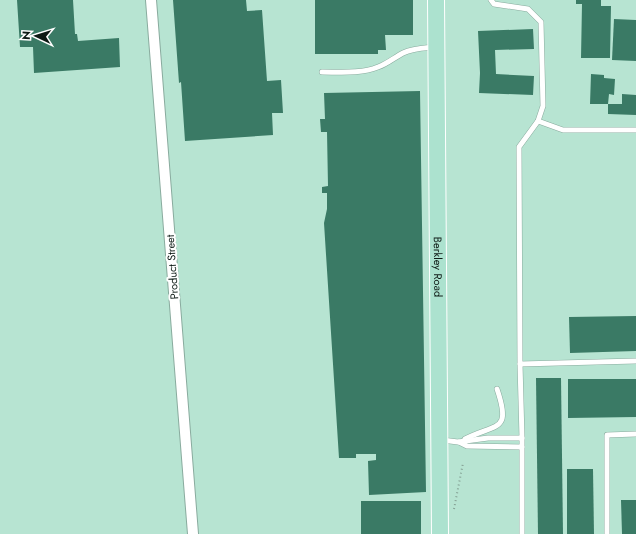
<svg xmlns="http://www.w3.org/2000/svg" width="636" height="534" font-family="Jost,sans-serif">
  <style>
    .built { fill: #b7e4d2 }
    .building { fill: #3a7a65 }
    .lines { fill: none; stroke-linecap: round; stroke-linejoin: round }
    .service-casing { stroke: #89ab9e; stroke-width: 6 }
    .minor-casing { stroke: #89ab9e; stroke-width: 12 }
    .primary-casing { stroke: #fff; stroke-width: 18 }
    .path { stroke: #84a094; stroke-width: 2; stroke-dasharray: 1 3; stroke-linecap: butt }
    .service { stroke: #fff; stroke-width: 5 }
    .minor { stroke: #fff; stroke-width: 10 }
    .primary { stroke: #ace2cf; stroke-width: 16 }
    .labels { text-anchor: middle; dominant-baseline: central; stroke-width: 4; stroke-linejoin: round; paint-order: stroke }
    .street-label { font-size: 11px; fill: #0d1a15; stroke: #fff }
  </style>
  <rect width="100%" height="100%" fill="#caefe0"/>
  <rect class="built" x="0" y="0" width="636" height="534"/>
  <g class="building">
    <polygon points="17,0 73,0 75,34 77,34 78,41 119,38 120,67 34,73 33,47 20,47"/>
    <polygon points="173,0 246,0 247,11 262,10 267,81 281,80 283,113 272,113 273,135 185,141 181,82 179,83"/>
    <polygon points="315,0 413,0 413,35 385,35 386,50 378,50 378,54 315,54"/>
    <polygon points="576,0 601,0 601,6 611,6 610,58 581,58 582,4 576,4"/>
    <polygon points="614,19 636,20 636,61 612,60"/>
    <polygon points="533,29 534,49 495,50 496,74 534,76 533,95 479,93 480,73 478,31"/>
    <polygon points="591,74 604,75 604,78 615,79 614,95 609,94 608,104 622,104 622,94 636,95 636,115 608,114 608,104 590,104"/>
    <polygon points="420,91 426,492 369,495 368,461 376,460 376,454 356,454 356,458 339,458 324,223 327,209 327,193 322,193 322,187 328,186 327,132 321,132 320,119 325,119 324,93"/>
    <polygon points="636,316 636,351 570,353 569,317"/>
    <polygon points="536,378 561,378 563,534 538,534"/>
    <polygon points="568,379 636,379 636,417 568,418"/>
    <polygon points="567,469 593,469 594,534 567,534"/>
    <polygon points="621,500 636,500 636,534 622,534"/>
    <rect x="361" y="501" width="60" height="33"/>
  </g>
  <g class="lines">
    <g class="service-casing">
      <g id="service">
        <polyline points="491,0 494,4 528,9 541,22 543,106 538,121 519,147 520,364 522,438 522,534"/>
        <path d="M 322,72 C 340,72 361,74 378,67 C 387,64 395,57 403,53 C 413,48 423,48 434,47"/>
        <polyline points="538,121 563,130 636,130"/>
        <polyline points="520,364 636,361"/>
        <path d="M 465,439 C 496,423 512,433 497,389"/>
        <polyline points="442,440 458,442 488,438 522,438"/>
        <polyline points="459,442 467,446 522,447"/>
        <polyline points="607,534 607,435 636,434"/>
      </g>
    </g>
    <g class="minor-casing">
      <polyline id="minor" points="151,0 193,534"/>
    </g>
    <g class="primary-casing">
      <g id="primary">
        <path id="s1" d="M 436,0 L 440,534"/>
      </g>
    </g>
    <polyline class="path" points="454,509 463,463"/>
    <use href="#service" class="service"/>
    <use href="#minor" class="minor"/>
    <use href="#primary" class="primary"/>
  </g>
  <g class="labels">
    <g class="street-label">
      <text transform="translate(172 267) rotate(-94)">Product Street</text>
      <text stroke="none"><textPath href="#s1" startOffset="267">Berkley Road</textPath></text>
    </g>
  </g>
  <g transform="translate(36 36) rotate(274)" stroke="#ffffff" stroke-width="3" paint-order="stroke">
  <path d="M0-3L7 15L0 10L-7 15Z" fill="#0d1a15"/>
  <text y="-6" font-size="11" font-weight="bold" text-anchor="middle" fill="#0d1a15">N</text>
  </g>
</svg>
